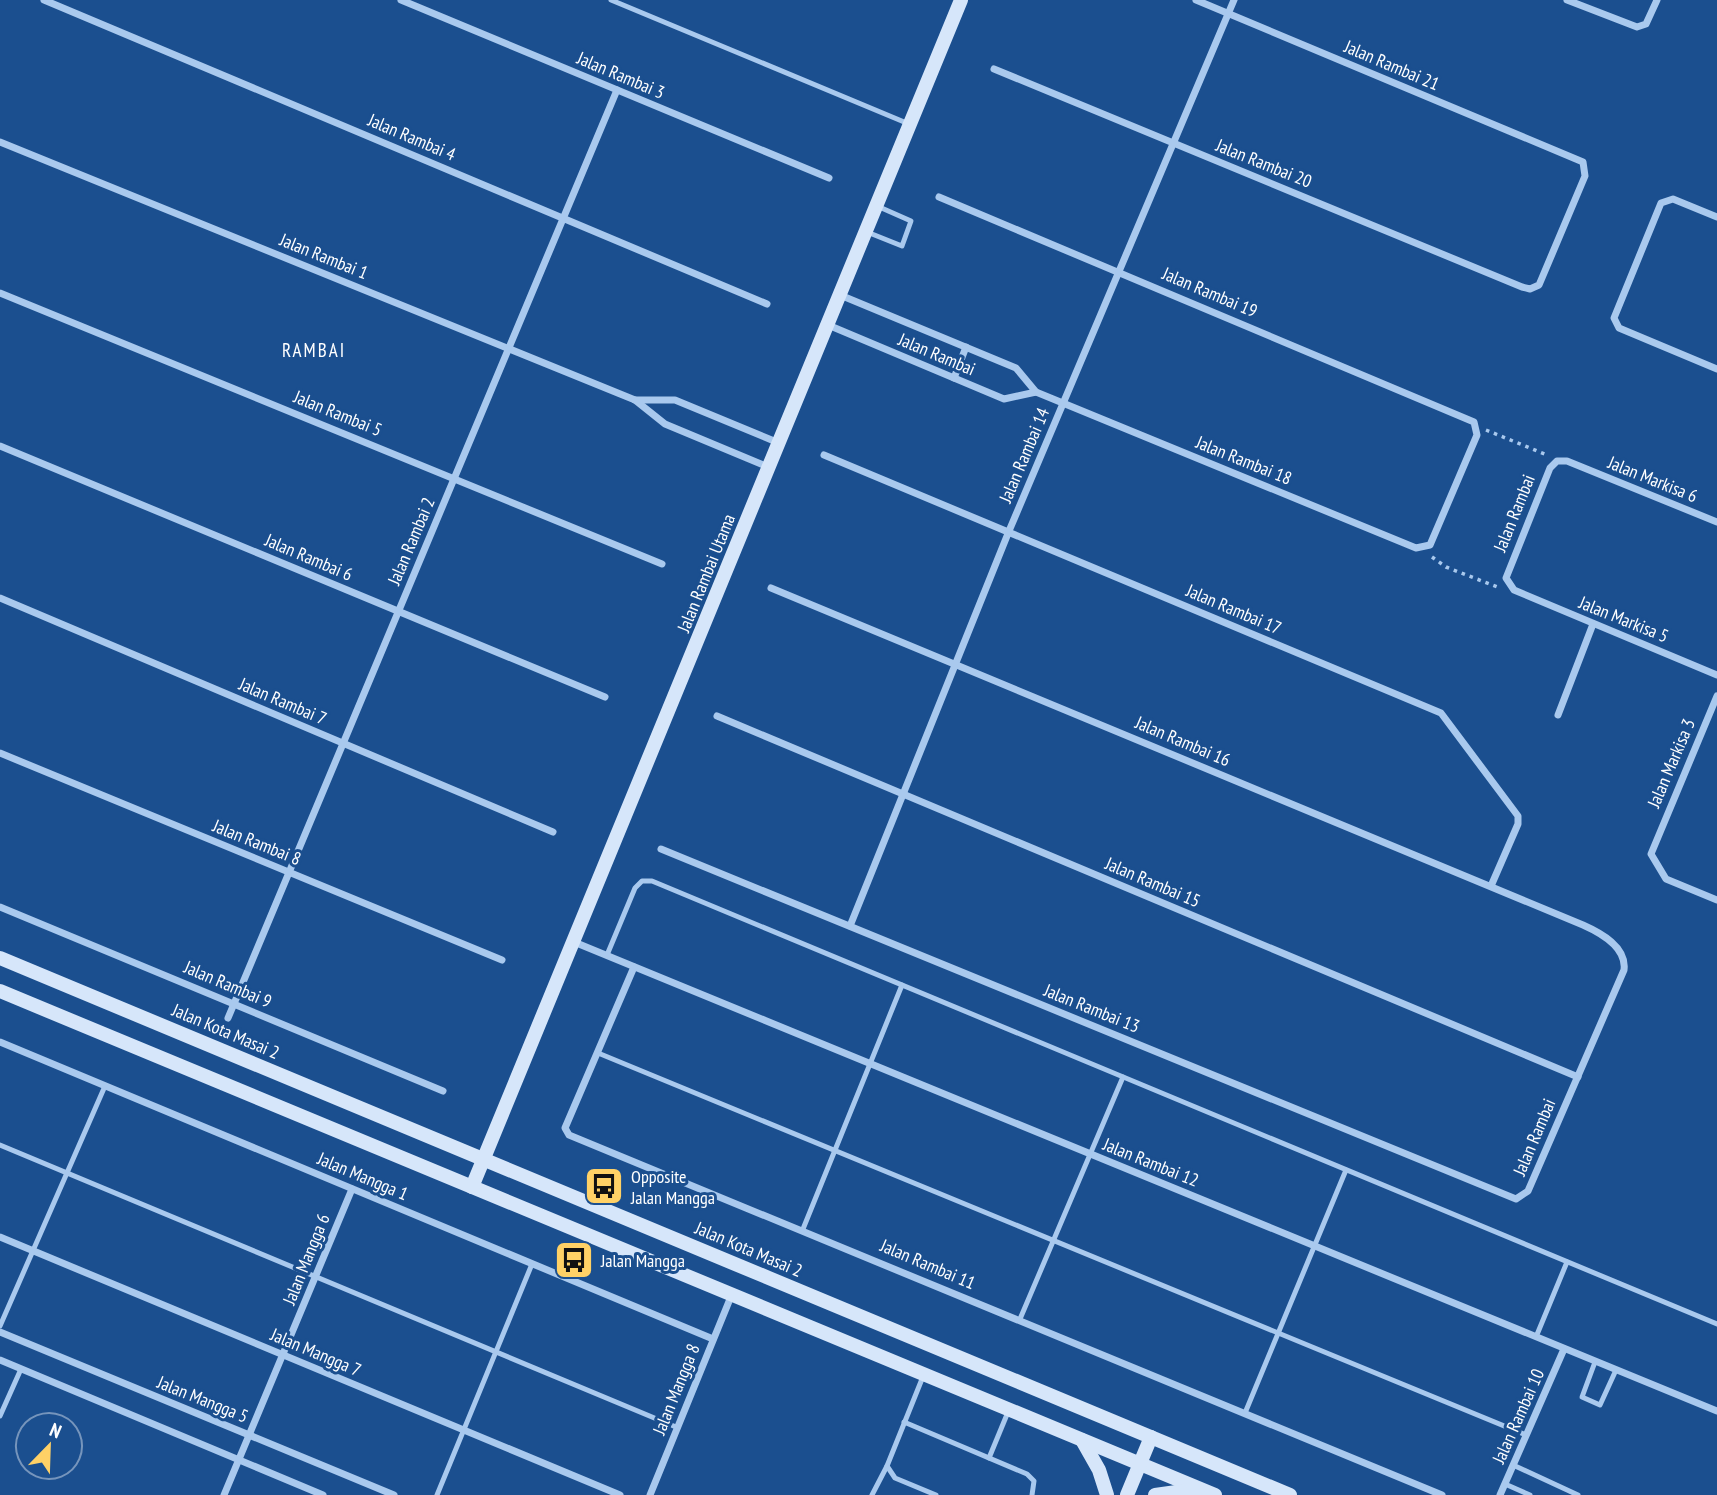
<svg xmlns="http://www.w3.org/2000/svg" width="1717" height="1495" font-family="'PT Sans Narrow',sans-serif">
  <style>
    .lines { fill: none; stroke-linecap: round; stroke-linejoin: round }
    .path { stroke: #a9c9ee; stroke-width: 3.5; stroke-dasharray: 3.5 5; stroke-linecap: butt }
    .lane { stroke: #a9c9ee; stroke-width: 5 }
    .street { stroke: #a9c9ee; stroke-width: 7 }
    .secondary { stroke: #d6e6fa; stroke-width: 14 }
    .labels { text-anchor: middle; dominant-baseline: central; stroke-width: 6; stroke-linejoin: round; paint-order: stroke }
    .street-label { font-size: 18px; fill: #fff; stroke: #1b4f8f }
    .poi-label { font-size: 18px; fill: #fff; stroke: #1b4f8f; text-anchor: start }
    .neighbourhood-label { font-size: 19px; letter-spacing: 2px; fill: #fff; stroke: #1b4f8f }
  </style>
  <rect width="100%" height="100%" fill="#1b4f8f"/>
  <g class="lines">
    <g class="path">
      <polyline points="1486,430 1547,455"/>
      <polyline points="1432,557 1446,567 1500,588"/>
    </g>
    <g class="lane">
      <polyline points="611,0 909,124"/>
      <polyline points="867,232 902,246 911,221 877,206"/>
      <polyline points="607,955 635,888 642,881 652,881 1717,1324"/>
      <polyline points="598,1053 1526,1435"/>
      <polyline points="0,1145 676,1427"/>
      <polyline points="803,1229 902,985"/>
      <polyline points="1020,1319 1123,1077"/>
      <polyline points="0,1326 105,1086"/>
      <polyline points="1536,1337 1567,1262"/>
      <polyline points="1595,1362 1582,1397 1600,1405 1616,1370"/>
      <polyline points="924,1374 887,1466 895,1478 936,1495"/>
      <polyline points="1245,1413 1346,1170"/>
      <polyline points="0,1416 21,1369"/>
      <polyline points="904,1422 1027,1474 1034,1481 1032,1495"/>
      <polyline points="989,1458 1008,1412"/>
      <polyline points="1513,1465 1578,1495"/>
      <polyline points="1505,1484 1530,1495"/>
      <polyline points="437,1495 532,1264"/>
      <polyline points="872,1495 887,1466"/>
    </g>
    <g class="street">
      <polyline points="44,0 767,304"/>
      <polyline points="401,0 829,178"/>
      <polyline points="1567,0 1637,27 1646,24 1657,0"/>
      <polyline points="994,69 1522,287 1530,289 1539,285 1585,176 1583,162 1196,0"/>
      <polyline points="0,142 635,400 665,424 768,467"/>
      <polyline points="1717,217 1673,199 1661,203 1614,318 1619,328 1717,369"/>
      <polyline points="0,293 662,564"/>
      <polyline points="840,295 1016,368 1036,392 1416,548 1430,545 1477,435 1474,422 939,197"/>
      <polyline points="828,325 1004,399 1036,392"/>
      <polyline points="954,378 966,347"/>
      <polyline points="635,400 675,400 779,443"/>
      <polyline points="0,446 605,697"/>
      <polyline points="824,455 1441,713 1518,816 1518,824 1491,886"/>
      <polyline points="1717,522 1567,461 1557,461 1550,468 1506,578 1514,590 1717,675"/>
      <polyline points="0,598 553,832"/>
      <polyline points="1717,696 1651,854 1666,879 1717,900"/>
      <polyline points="1558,715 1593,624"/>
      <polyline points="717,716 1578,1077"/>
      <polyline points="0,753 502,960"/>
      <path d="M 661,849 L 1516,1199 L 1528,1191 L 1624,970 C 1627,947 1601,933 1583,925 L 771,588"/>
      <polyline points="0,907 443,1091"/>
      <polyline points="850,926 1009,531 1234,0"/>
      <polyline points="574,942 1717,1411"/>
      <polyline points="634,967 565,1128 569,1135 1442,1495"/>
      <polyline points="228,1018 617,90"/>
      <polyline points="0,1042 713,1339"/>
      <polyline points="0,1237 620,1495"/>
      <polyline points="0,1332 394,1495"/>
      <polyline points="0,1360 323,1495"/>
      <polyline points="224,1495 352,1189"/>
      <polyline points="650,1495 732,1294"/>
      <polyline points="1500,1495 1564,1349"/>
    </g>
    <g class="secondary">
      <polyline points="0,958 1290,1495"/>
      <polyline points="0,991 1215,1495"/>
      <polyline points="472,1187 961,0"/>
      <polyline points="1082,1440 1099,1470 1107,1495"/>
      <polyline points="1127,1495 1151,1437"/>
      <polyline points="1155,1495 1198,1489"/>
    </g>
  </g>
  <defs>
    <g id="bus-square" transform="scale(2.0125)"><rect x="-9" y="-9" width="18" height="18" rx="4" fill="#ffd166" stroke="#1b4f8f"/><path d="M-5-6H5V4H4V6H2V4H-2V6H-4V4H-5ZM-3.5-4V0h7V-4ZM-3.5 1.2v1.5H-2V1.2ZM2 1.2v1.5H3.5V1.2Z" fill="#111"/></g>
  </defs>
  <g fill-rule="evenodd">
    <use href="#bus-square" x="604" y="1186"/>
    <use href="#bus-square" x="574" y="1260"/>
  </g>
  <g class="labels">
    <g class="street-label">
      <text transform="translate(1392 65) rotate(23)">Jalan Rambai 21</text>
      <text transform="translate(621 75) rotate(23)">Jalan Rambai 3</text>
      <text transform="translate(412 137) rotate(23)">Jalan Rambai 4</text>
      <text transform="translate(1264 163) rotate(22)">Jalan Rambai 20</text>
      <text transform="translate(324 256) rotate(22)">Jalan Rambai 1</text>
      <text transform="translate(1210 292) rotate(23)">Jalan Rambai 19</text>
      <text transform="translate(937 354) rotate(23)">Jalan Rambai</text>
      <text transform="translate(338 413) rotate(22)">Jalan Rambai 5</text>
      <text transform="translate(1024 455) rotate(-67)">Jalan Rambai 14</text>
      <text transform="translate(1244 460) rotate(22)">Jalan Rambai 18</text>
      <text transform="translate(1653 479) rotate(22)">Jalan Markisa 6</text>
      <text transform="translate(1514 513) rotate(-68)">Jalan Rambai</text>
      <text transform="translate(411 541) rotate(-67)">Jalan Rambai 2</text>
      <text transform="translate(309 557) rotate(23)">Jalan Rambai 6</text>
      <text transform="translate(706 573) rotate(-68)">Jalan Rambai Utama</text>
      <text transform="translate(1234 609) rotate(23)">Jalan Rambai 17</text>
      <text transform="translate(1624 619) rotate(22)">Jalan Markisa 5</text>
      <text transform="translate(283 701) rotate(23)">Jalan Rambai 7</text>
      <text transform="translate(1183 741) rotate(23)">Jalan Rambai 16</text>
      <text transform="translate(1671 763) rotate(-67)">Jalan Markisa 3</text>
      <text transform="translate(257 842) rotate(22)">Jalan Rambai 8</text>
      <text transform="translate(1153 882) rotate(23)">Jalan Rambai 15</text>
      <text transform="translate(228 984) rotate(23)">Jalan Rambai 9</text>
      <text transform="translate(1092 1008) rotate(22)">Jalan Rambai 13</text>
      <text transform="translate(226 1031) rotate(23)">Jalan Kota Masai 2</text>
      <text transform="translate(1534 1137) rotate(-67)">Jalan Rambai</text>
      <text transform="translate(1151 1162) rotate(22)">Jalan Rambai 12</text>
      <text transform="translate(363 1176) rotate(23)">Jalan Mangga 1</text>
      <text transform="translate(749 1249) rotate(23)">Jalan Kota Masai 2</text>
      <text transform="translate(306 1259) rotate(-68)">Jalan Mangga 6</text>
      <text transform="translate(928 1264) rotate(23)">Jalan Rambai 11</text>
      <text transform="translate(316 1352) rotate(23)">Jalan Mangga 7</text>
      <text transform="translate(676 1389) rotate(-68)">Jalan Mangga 8</text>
      <text transform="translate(203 1399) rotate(22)">Jalan Mangga 5</text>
      <text transform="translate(1518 1416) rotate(-66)">Jalan Rambai 10</text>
    </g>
    <g class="poi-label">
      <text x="631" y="1176">Opposite<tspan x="631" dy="21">Jalan Mangga</tspan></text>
      <text x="601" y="1260">Jalan Mangga</text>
    </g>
    <g class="neighbourhood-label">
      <text x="314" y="350">RAMBAI</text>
    </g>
  </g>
  <g transform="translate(49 1446) rotate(23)"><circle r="33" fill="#1b4f8f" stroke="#7695bc" stroke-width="2"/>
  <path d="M0-5L12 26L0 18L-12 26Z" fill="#ffd166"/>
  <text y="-10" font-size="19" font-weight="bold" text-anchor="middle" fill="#ffffff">N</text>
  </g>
</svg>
